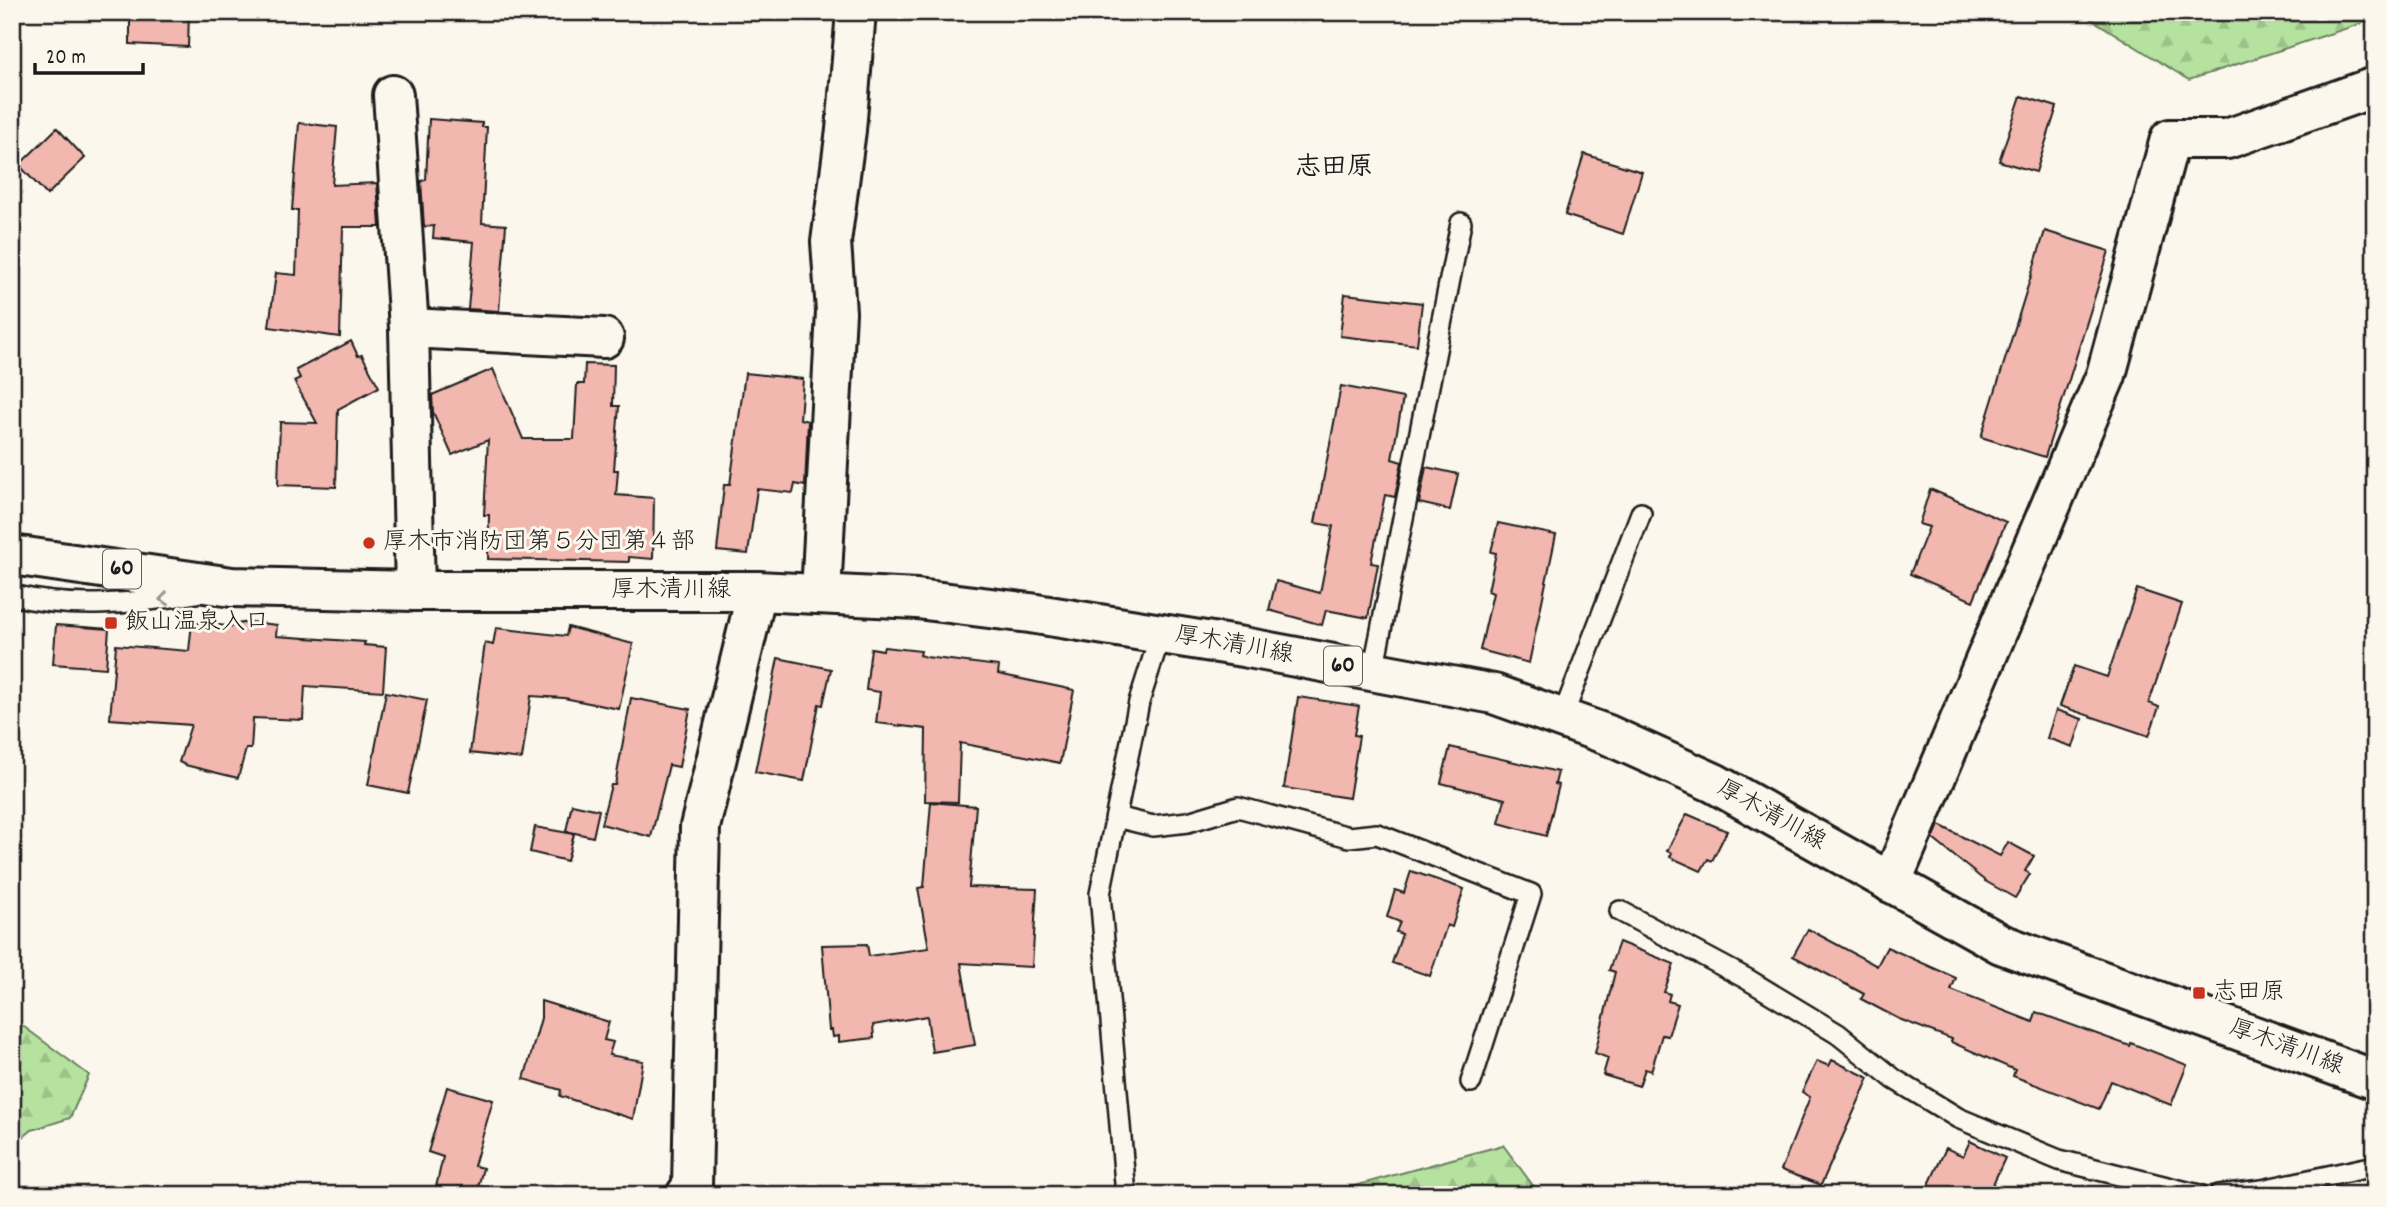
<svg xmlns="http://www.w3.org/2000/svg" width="2387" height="1207" font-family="Dekko,'Klee One',sans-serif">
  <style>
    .forest { fill: url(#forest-firs); stroke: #697f5e; stroke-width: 2 }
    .building { fill: #f2b7af; stroke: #1c1c1c; stroke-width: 2 }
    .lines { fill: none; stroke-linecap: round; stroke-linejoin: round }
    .lane-casing { stroke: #1c1c1c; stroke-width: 24 }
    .street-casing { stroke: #1c1c1c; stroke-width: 44 }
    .primary-casing { stroke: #1c1c1c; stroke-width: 44 }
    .lane { stroke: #fbf7ec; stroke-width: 19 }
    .street { stroke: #fbf7ec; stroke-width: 38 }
    .primary { stroke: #fbf7ec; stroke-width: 38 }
    .oneway { stroke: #97948e }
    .poi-dot { fill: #c8321e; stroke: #fbf7ec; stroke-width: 2.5 }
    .labels { text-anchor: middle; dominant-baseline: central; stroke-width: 6; stroke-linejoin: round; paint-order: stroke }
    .shield { fill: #fbf7ec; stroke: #5f5e5a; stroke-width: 2 }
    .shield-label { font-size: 23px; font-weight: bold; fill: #1c1c1c }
    .poi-label { font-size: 24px; fill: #1c1c1c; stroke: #fbf7ec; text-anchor: start }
    .street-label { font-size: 24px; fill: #1c1c1c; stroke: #fbf7ec }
    .neighbourhood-label { font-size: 26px; font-weight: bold; fill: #1c1c1c; stroke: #fbf7ec }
  </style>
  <defs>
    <pattern id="forest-firs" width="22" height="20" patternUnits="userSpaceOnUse" patternTransform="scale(1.75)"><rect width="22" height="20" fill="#b6e2a0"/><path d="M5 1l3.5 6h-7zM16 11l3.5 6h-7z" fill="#9cc189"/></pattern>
  </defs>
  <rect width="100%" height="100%" fill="#fbf7ec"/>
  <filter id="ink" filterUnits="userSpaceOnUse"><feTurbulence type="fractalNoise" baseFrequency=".0143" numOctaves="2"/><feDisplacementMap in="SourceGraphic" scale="14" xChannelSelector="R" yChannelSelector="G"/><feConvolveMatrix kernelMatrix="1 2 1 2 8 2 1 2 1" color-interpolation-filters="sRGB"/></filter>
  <g filter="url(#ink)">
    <g class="forest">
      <polygon points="2080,12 2375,12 2375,19 2189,80"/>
      <polygon points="12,1018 89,1075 70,1118 32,1130 12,1146"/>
      <polygon points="1503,1145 1540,1195 1322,1195"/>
    </g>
    <g class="building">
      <polygon points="130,12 189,12 188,47 130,44"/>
      <polygon points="2021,96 2057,107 2036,172 1999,161"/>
      <polygon points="429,119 482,123 482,127 487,127 482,223 506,225 499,311 468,309 474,242 433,238 434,226 424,227 421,181 426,180"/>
      <polygon points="299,123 337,127 332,185 377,183 380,227 343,227 340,337 269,327 276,273 296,275 298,210 292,210"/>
      <polygon points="57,128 85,158 47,195 19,165"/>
      <polygon points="1584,154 1642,172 1623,234 1565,215"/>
      <polygon points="2045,231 2109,251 2045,457 1981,437"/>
      <polygon points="1345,294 1422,303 1417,345 1340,336"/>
      <polygon points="351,341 358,356 362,355 379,387 338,409 336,487 278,485 280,422 317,423 294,381 300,378 296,370"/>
      <polygon points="585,364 614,365 613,406 619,406 614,470 618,470 616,495 654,498 653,559 629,557 629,562 488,559 489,515 484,515 488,440 452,455 433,412 432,395 493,369 523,439 574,439 577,384 584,384"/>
      <polygon points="745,373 803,379 800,419 808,421 805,486 795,484 793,493 757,489 748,554 717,551 724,485 730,485"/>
      <polygon points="1341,386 1403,398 1392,459 1402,462 1395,497 1385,495 1371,563 1378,564 1368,618 1326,610 1322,625 1269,610 1276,581 1320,593 1333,526 1315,523"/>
      <polygon points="1426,467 1458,474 1450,510 1419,503"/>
      <polygon points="1930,489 2006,522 1973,601 1910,574 1929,527 1919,524"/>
      <polygon points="1498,523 1556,535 1529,663 1480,650 1493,593 1488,591 1496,553 1491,552"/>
      <polygon points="2137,589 2182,604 2149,703 2159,707 2149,736 2060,706 2074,666 2107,677"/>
      <polygon points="192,622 236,627 237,624 250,622 277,625 276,636 365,642 364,645 386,647 383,691 305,686 303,720 253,718 251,749 246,749 238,778 185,765 179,762 191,725 110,719 116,645 189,651"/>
      <polygon points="56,625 109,629 106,668 53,664"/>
      <polygon points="568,627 633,644 619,709 564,698 531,696 522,759 470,753 485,643 493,645 496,628 566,636"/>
      <polygon points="884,647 921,651 920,655 926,657 999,666 998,674 1074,690 1060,763 960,743 958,802 925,801 926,729 876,723 880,692 866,690 871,648 883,650"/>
      <polygon points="778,658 831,669 823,705 819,704 804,781 755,772"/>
      <polygon points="386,692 427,700 408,793 368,785"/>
      <polygon points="1298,697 1359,706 1354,735 1359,736 1349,798 1284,788"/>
      <polygon points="631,698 690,709 679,767 669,765 651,837 601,824 611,785 615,785"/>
      <polygon points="2056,710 2082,719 2073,747 2047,738"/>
      <polygon points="1450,747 1558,772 1555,784 1559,785 1546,836 1499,823 1505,799 1441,783"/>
      <polygon points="931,802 976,806 969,887 1037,889 1032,967 961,963 975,1045 932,1052 927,1016 873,1025 874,1038 839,1042 839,1036 833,1037 832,1030 829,1030 822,945 867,944 869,956 929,948 918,888 924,887"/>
      <polygon points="572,804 599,810 593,837 566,831"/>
      <polygon points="1687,814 1727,831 1712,861 1708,859 1701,871 1670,857 1672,853 1667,851"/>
      <polygon points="1939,825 2000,856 2008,842 2034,856 2025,871 2030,874 2015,898 1985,881 1933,839"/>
      <polygon points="535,827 574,834 567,861 530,852"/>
      <polygon points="1411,871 1464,889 1452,927 1447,925 1430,976 1392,963 1402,934 1396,932 1400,922 1387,917 1395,890 1404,893"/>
      <polygon points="1808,929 1877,966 1887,947 1956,978 1951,990 2033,1022 2036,1012 2130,1046 2131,1043 2187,1065 2171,1105 2111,1081 2099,1109 2013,1076 2015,1070 1951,1042 1952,1039 1899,1019 1861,999 1864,994 1793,956"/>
      <polygon points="1619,942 1674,964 1664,992 1670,994 1668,1001 1678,1004 1668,1036 1662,1035 1651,1071 1645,1069 1639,1086 1603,1075 1608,1058 1595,1053 1615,972 1609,970"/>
      <polygon points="541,1001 609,1022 604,1040 613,1042 609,1055 643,1061 633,1119 560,1096 561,1090 524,1079 541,1018"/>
      <polygon points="1832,1060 1869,1078 1821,1185 1781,1170 1810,1097 1802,1092 1817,1061 1829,1066"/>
      <polygon points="447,1087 493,1100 474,1166 483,1168 476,1195 436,1187 443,1157 428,1152"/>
      <polygon points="1970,1141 2005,1158 1988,1195 1924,1195 1946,1148 1963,1156"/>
    </g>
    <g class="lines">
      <g class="lane-casing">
        <g id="lane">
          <path d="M 12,595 C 72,610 136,604 196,593"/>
          <polyline points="1373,671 1461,223"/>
          <polyline points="1562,718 1641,513"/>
          <polyline points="1116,817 1153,826 1188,822 1238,807 1349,837 1377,834 1531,894 1471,1082"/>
          <polyline points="1620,911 1747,979 1838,1034 1894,1079 1958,1118 2059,1160 2199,1195"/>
          <polyline points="1126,1195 1100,894 1139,702 1161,633"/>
          <polyline points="2219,1195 2262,1190 2375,1166"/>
        </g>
      </g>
      <g class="street-casing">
        <g id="street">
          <polyline points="393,95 409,328 415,591"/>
          <polyline points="409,328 604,338"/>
          <polyline points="821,594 836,312 831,242 846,130 856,12"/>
          <polyline points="1891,883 2106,375 2170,139 2227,139 2375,87"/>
          <polyline points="686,1195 692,1186 700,827 757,591"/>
        </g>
      </g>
      <g class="primary-casing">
        <polyline id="primary" points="12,555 232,587 415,591 757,591 917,599 1030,613 1243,647 1494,694 1608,735 1714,783 2001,944 2375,1080"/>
      </g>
      <use href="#lane" class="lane"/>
      <use href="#street" class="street"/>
      <use href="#primary" class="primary"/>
    </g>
    <defs><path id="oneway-chevron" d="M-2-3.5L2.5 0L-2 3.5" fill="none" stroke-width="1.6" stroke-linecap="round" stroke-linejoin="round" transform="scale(1.75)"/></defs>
    <use class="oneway" href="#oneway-chevron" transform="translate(164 599) rotate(170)"/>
  </g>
  <g class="poi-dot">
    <circle cx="369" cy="543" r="7"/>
    <rect x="104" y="616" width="14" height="14" rx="3.5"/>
    <rect x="2192" y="986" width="14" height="14" rx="3.5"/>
  </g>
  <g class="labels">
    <g class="shield">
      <rect x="103" y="549.5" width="38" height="39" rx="5"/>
      <rect x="1324" y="646.5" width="38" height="39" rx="5"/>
    </g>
    <g class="shield-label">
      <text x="122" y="569">60</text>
      <text x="1343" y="666">60</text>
    </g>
    <g class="poi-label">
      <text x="383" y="543">厚木市消防団第５分団第４部</text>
      <text x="125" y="623">飯山温泉入口</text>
      <text x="2213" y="993">志田原</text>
    </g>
    <g class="street-label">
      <text x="671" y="591">厚木清川線</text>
      <text transform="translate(1234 646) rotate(10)">厚木清川線</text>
      <text transform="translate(1771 816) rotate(29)">厚木清川線</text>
      <text transform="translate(2286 1048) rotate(20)">厚木清川線</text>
    </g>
    <g class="neighbourhood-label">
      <text x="1334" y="168">志田原</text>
    </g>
  </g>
  <rect width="2387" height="1207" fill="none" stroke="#fbf7ec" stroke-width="42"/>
  <rect x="21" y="21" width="2345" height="1165" fill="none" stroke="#1c1c1c" stroke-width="2.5" filter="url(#ink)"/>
  <path d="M35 63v10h108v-10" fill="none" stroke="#1c1c1c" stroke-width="3.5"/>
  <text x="46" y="63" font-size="21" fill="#1c1c1c" stroke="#fbf7ec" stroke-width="5" paint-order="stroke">20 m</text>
</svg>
